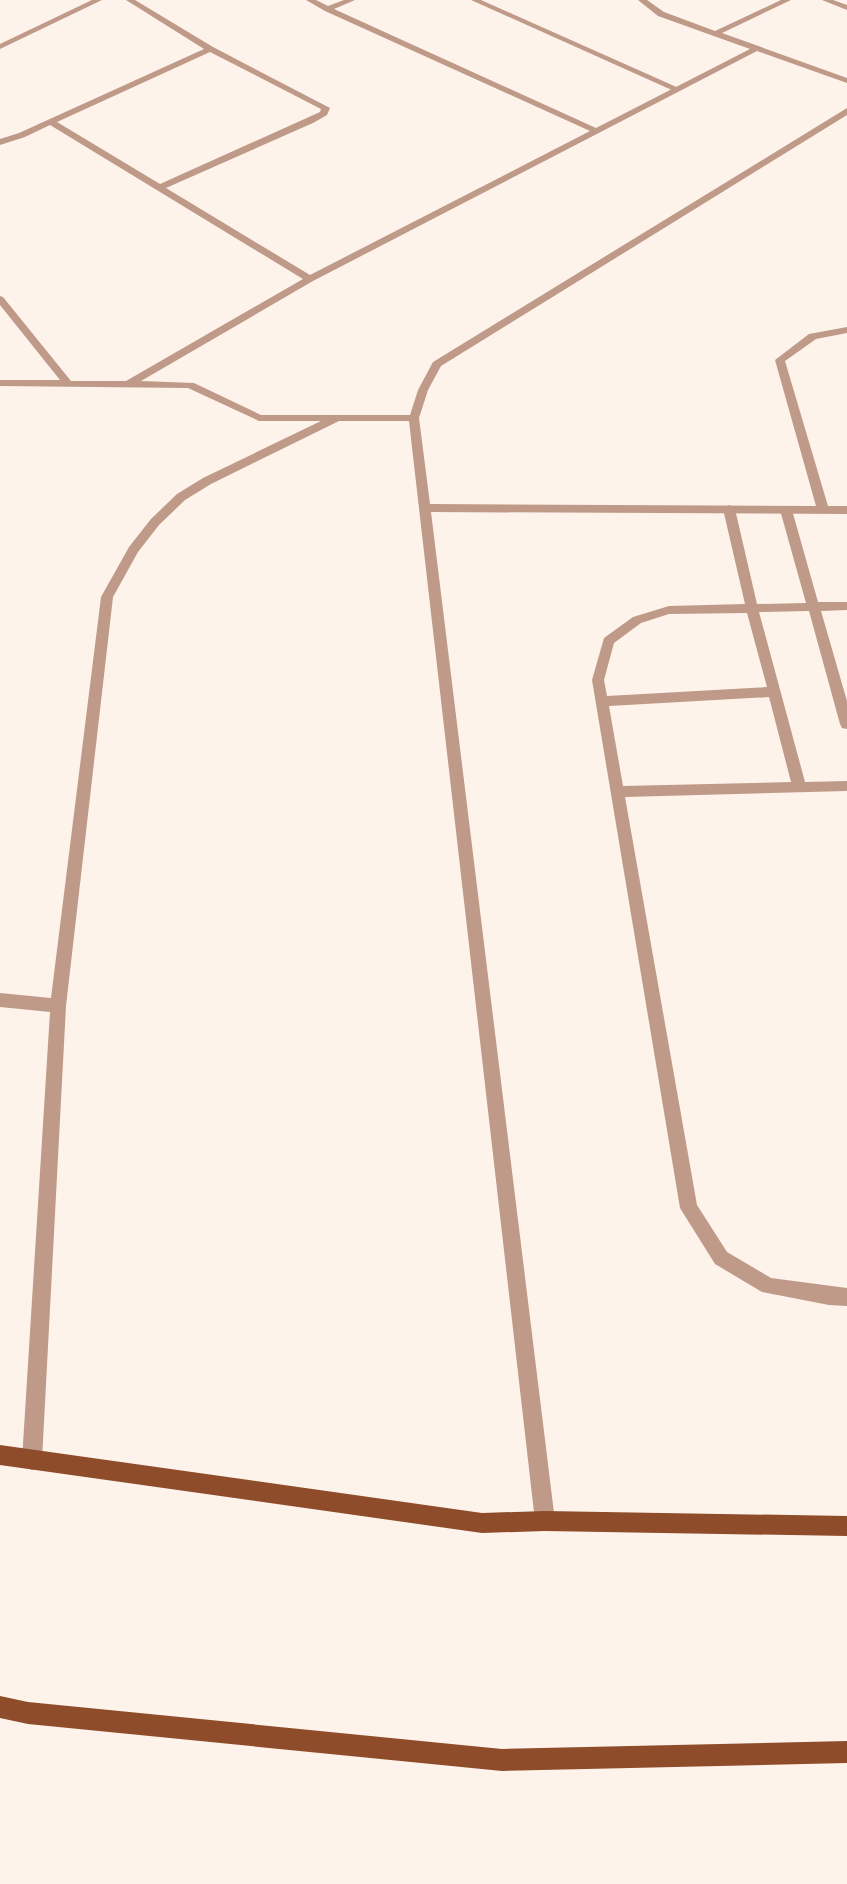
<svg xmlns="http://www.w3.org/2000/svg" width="847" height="1884" font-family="Inter,sans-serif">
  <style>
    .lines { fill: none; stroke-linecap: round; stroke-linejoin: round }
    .lane { fill: #c09a88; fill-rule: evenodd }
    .street { fill: #c09a88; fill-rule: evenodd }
    .primary { fill: #8e4c2b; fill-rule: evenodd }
  </style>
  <rect width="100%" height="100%" fill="#fdf3ea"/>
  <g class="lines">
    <g class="lane">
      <polygon points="471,0 481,0 681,89 674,91"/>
      <path d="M 729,505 L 735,509 L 757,604 L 806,603 L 780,510 L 786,506 L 792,510 L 818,602 L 847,602 L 847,610 L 821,611 L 847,701 L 847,729 L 842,728 L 840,724 L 809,611 L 759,612 L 805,782 L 847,781 L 847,791 L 625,797 L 697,1205 L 727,1252 L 771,1278 L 847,1288 L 847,1306 L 829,1305 L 762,1292 L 715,1264 L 680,1208 L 592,680 L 604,638 L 633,617 L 669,606 L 745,604 L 723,509 ZM 747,613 L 767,687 L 607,696 L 604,680 L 614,643 L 641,623 L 669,614 ZM 769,697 L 791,782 L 623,786 L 609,706 Z"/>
    </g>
    <g class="street">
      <polygon points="92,0 102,0 0,49 0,44"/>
      <path d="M 126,0 L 135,0 L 213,47 L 330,108 L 327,115 L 313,123 L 166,188 L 310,275 L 590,131 L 325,11 L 306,0 L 316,0 L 328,6 L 344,0 L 355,0 L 334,9 L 596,128 L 750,49 L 658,16 L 638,0 L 647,0 L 664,12 L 715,31 L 781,0 L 791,0 L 722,33 L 847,78 L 847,83 L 757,51 L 313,281 L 141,381 L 194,383 L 261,415 L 410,415 L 418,390 L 433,362 L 847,108 L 847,115 L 441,366 L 428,390 L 419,418 L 430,504 L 816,506 L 775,360 L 809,334 L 847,327 L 847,333 L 816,339 L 785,361 L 828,506 L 847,506 L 847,514 L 431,512 L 555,1521 L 552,1528 L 545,1531 L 538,1528 L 535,1521 L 409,421 L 339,421 L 211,484 L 185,500 L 159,525 L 138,552 L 113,597 L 66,1006 L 42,1460 L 39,1467 L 32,1470 L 25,1467 L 22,1460 L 50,1012 L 0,1007 L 0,993 L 51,998 L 101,597 L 129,547 L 151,519 L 177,494 L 203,478 L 321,421 L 259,421 L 188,388 L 0,386 L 0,380 L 60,380 L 0,305 L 0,296 L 3,297 L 71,381 L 126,381 L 303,279 L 50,125 L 25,137 L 0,145 L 0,139 L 19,133 L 204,49 ZM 210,52 L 321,109 L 320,112 L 160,184 L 57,122 Z"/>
      <polygon points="822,0 833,0 847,5 847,10"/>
    </g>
    <g class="primary">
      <polygon points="0,1445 482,1513 545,1511 847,1516 847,1536 545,1531 482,1533 0,1465"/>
      <polygon points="0,1696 28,1702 502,1749 847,1741 847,1763 502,1771 28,1724 0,1718"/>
    </g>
  </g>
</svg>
